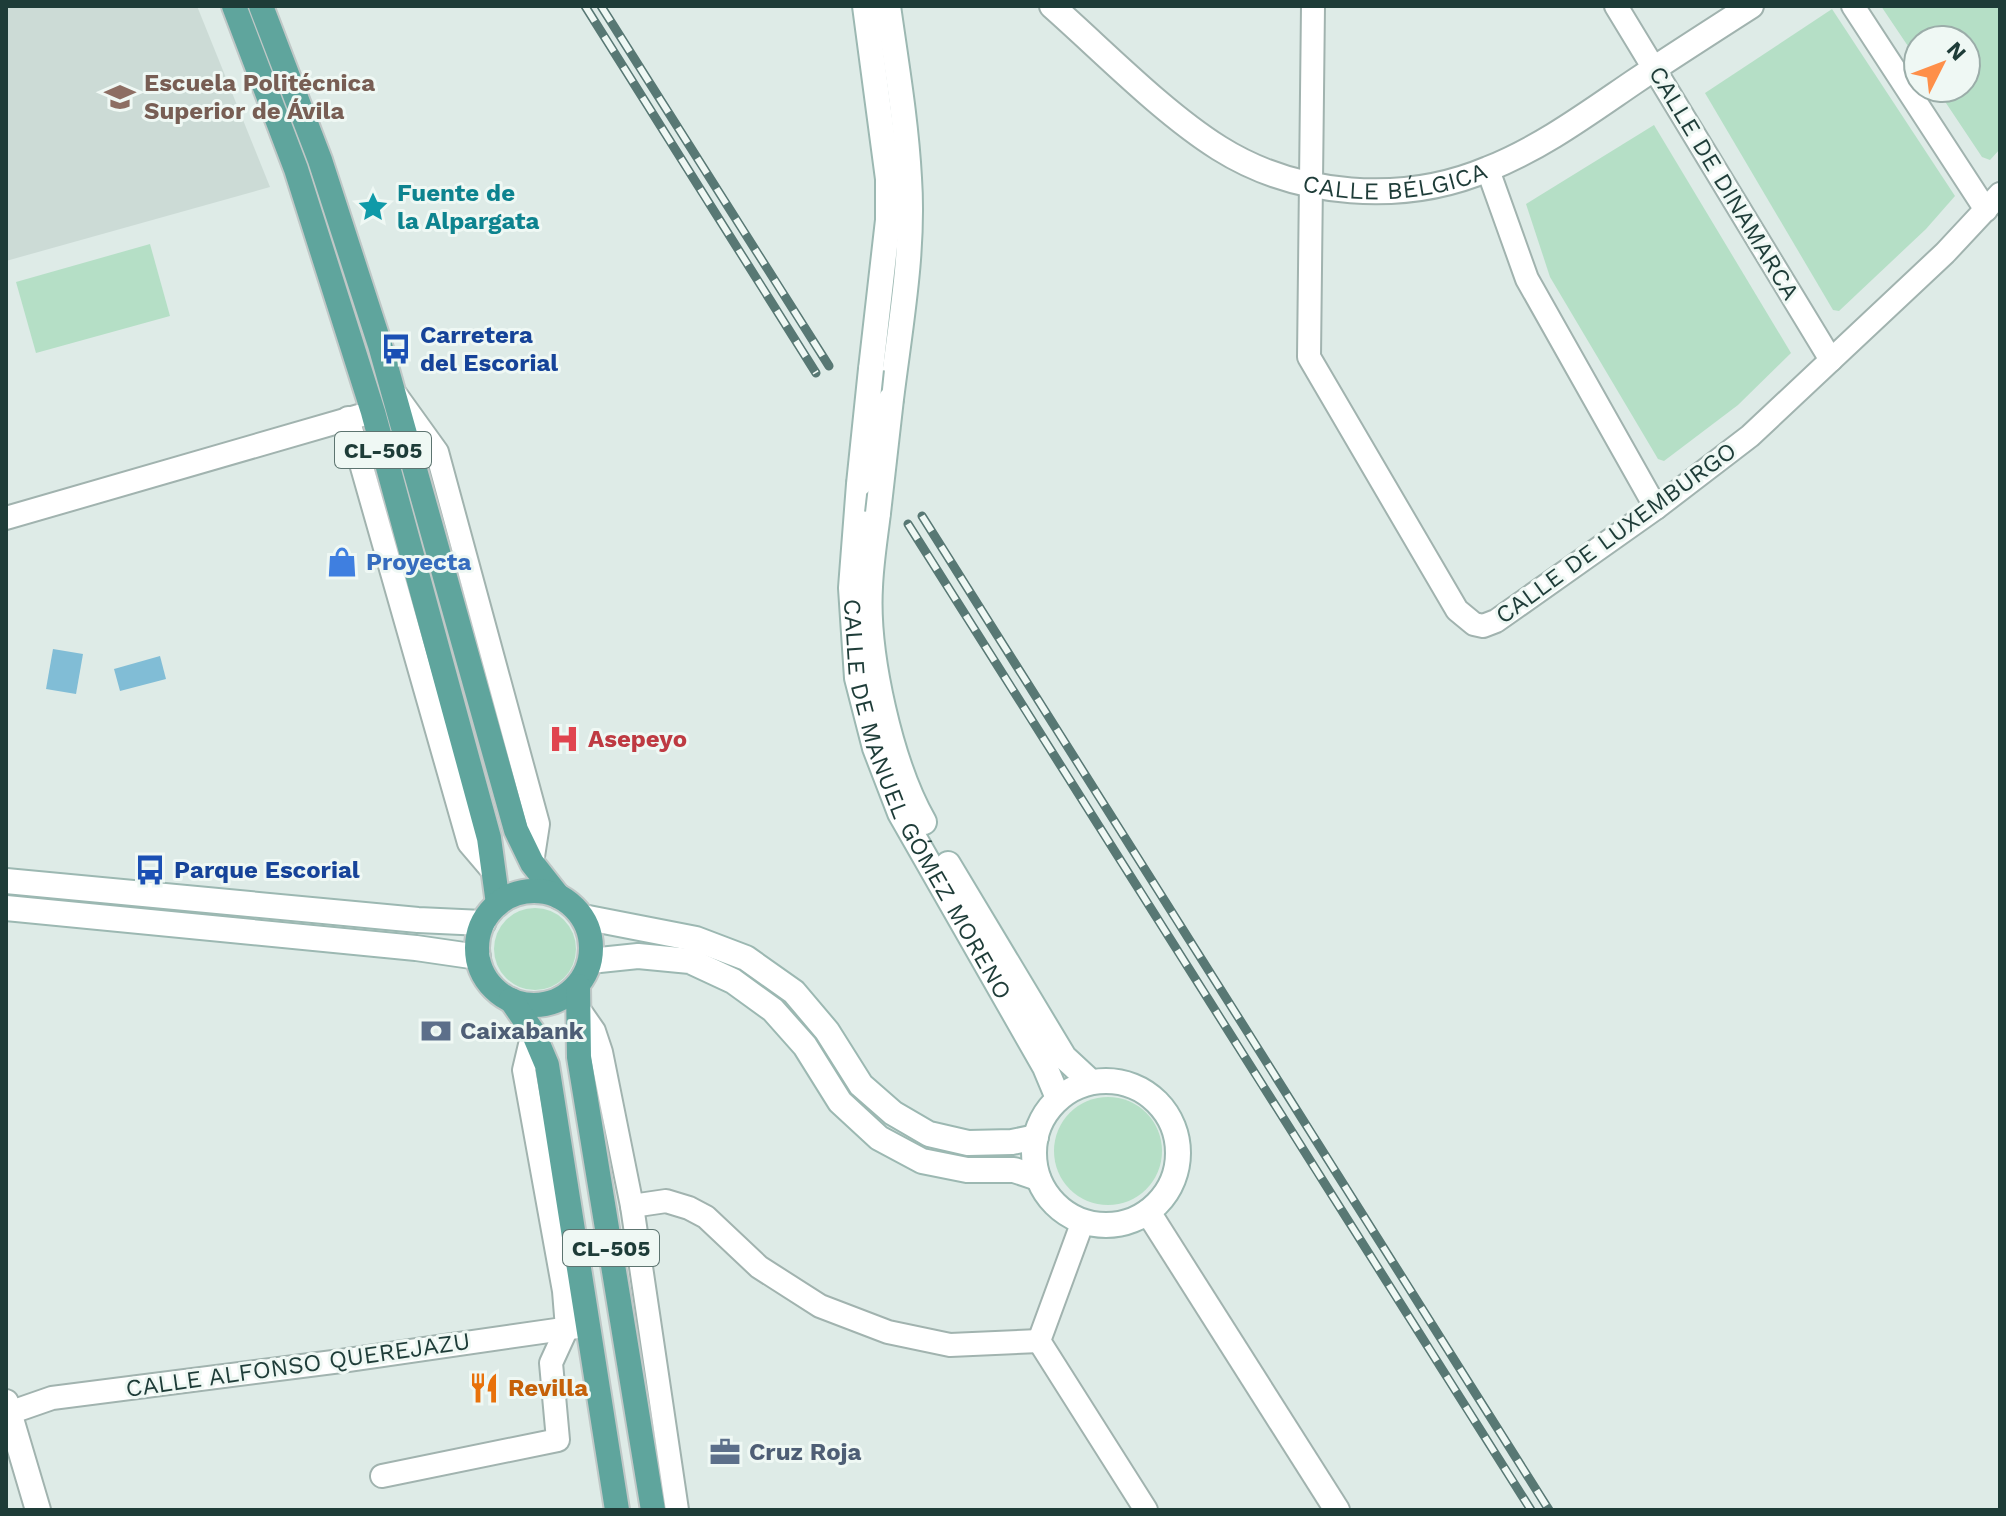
<svg xmlns="http://www.w3.org/2000/svg" width="2006" height="1516" font-family="'Work Sans',sans-serif">
  <style>
    .built { fill: #ccdbd6 }
    .green { fill: #b5dfc6 }
    .water { fill: #81bdd6 }
    .lines { fill: none; stroke-linecap: round; stroke-linejoin: round }
    .minor-casing { stroke: #a1b3af; stroke-width: 26 }
    .tertiary-casing { stroke: #a1b3af; stroke-width: 28 }
    .secondary-casing { stroke: #9cb8b2; stroke-width: 28 }
    .primary-casing { stroke: #c0c8c7; stroke-width: 28 }
    .minor { stroke: #fff; stroke-width: 22 }
    .tertiary { stroke: #fff; stroke-width: 24 }
    .secondary { stroke: #fff; stroke-width: 24 }
    .primary { stroke: #5fa59d; stroke-width: 24 }
    .rail-casing { stroke: #587874; stroke-width: 9 }
    .rail { stroke: #eff8f4; stroke-width: 6; stroke-dasharray: 18; stroke-linecap: butt }
    .secondary-bridge-casing { stroke: #9cb8b2; stroke-width: 28; stroke-linecap: butt }
    .secondary-bridge { stroke: #fff; stroke-width: 24 }
    .labels { text-anchor: middle; dominant-baseline: central; stroke-width: 6; stroke-linejoin: round; paint-order: stroke }
    .shield { fill: #eff8f4; stroke: #5d7470; stroke-width: 2 }
    .shield-label { font-size: 22px; font-weight: bold; fill: #1e3c38 }
    .education-label { font-size: 24px; font-weight: bold; fill: #785e54; stroke: #eff8f4; text-anchor: start }
    .street-label { font-size: 24px; fill: #1e3c38; stroke: #eff8f4 }
    .culture-label { font-size: 24px; font-weight: bold; fill: #0d838f; stroke: #eff8f4; text-anchor: start }
    .transit-label { font-size: 24px; font-weight: bold; fill: #164399; stroke: #eff8f4; text-anchor: start }
    .shop-label { font-size: 24px; font-weight: bold; fill: #366cbe; stroke: #eff8f4; text-anchor: start }
    .health-label { font-size: 24px; font-weight: bold; fill: #be3a42; stroke: #eff8f4; text-anchor: start }
    .service-label { font-size: 24px; font-weight: bold; fill: #4e5e75; stroke: #eff8f4; text-anchor: start }
    .food-label { font-size: 24px; font-weight: bold; fill: #c56008; stroke: #eff8f4; text-anchor: start }
  </style>
  <rect width="100%" height="100%" fill="#deebe7"/>
  <polygon class="built" points="6,6 197,6 270,187 6,261"/>
  <g class="green">
    <polygon points="1881,6 2000,6 2000,149 1990,160 1982,157 1936,88 1966,88 1966,40 1918,40 1918,61"/>
    <polygon points="1832,9 1955,196 1926,229 1839,311 1833,310 1705,93"/>
    <polygon points="1654,125 1791,353 1738,405 1664,461 1658,459 1550,277 1526,204"/>
    <polygon points="150,244 170,316 36,353 16,282"/>
    <circle cx="535" cy="949" r="41"/>
    <circle cx="1108" cy="1151" r="54"/>
  </g>
  <g class="water">
    <polygon points="53,649 83,654 76,694 46,689"/>
    <polygon points="160,656 166,679 120,691 114,669"/>
  </g>
  <g class="lines">
    <g class="minor-casing">
      <g id="minor">
        <polyline points="1313,6 1309,357 1457,610 1474,624 1483,626 1496,621 1656,508 1750,436 1945,253 2000,194"/>
        <polyline points="1616,6 1831,360"/>
        <polyline points="1853,6 1986,210"/>
        <polyline points="1488,170 1527,279 1656,508"/>
        <polyline points="396,395 437,452 538,824 532,863"/>
        <polyline points="348,418 469,843 492,870"/>
        <polyline points="6,518 362,415"/>
        <polyline points="578,1008 594,1031 601,1052 632,1206 677,1510"/>
        <polyline points="632,1206 666,1201 689,1208 706,1217 759,1267 820,1306 888,1332 950,1345 1039,1341"/>
        <polyline points="1083,1221 1039,1341 1146,1510"/>
        <polyline points="6,1414 52,1398 341,1361 577,1327"/>
        <polyline points="382,1476 558,1440 551,1363 567,1328 564,1291 524,1070 533,1032"/>
      </g>
    </g>
    <g class="tertiary-casing">
      <g id="tertiary">
        <path id="s1" d="M 1052,6 C 1103,51 1162,112 1219,148 C 1297,197 1403,205 1488,169 C 1541,148 1587,114 1634,82 C 1673,56 1712,31 1751,6"/>
        <polyline points="1148,1212 1337,1510"/>
        <polyline points="6,1402 38,1510"/>
      </g>
    </g>
    <g class="secondary-casing">
      <g id="secondary">
        <polyline points="865,6 888,179 888,220 871,369"/>
        <path d="M 888,6 C 896,63 906,121 909,178 C 914,252 900,326 891,399"/>
        <path id="s2" d="M 859,484 L 851,588 L 857,678 L 875,748 L 900,813 L 1045,1067 L 1058,1098"/>
        <path d="M 878,513 C 875,538 871,562 870,587 C 866,654 891,764 924,822"/>
        <polyline points="948,864 1064,1057 1091,1082"/>
        <polyline points="6,881 418,920 483,923"/>
        <polyline points="6,908 416,948 478,957"/>
        <polyline points="583,917 696,939 746,958 794,992 827,1031 861,1085 893,1113 929,1134 968,1143 1012,1142 1036,1137"/>
        <polyline points="590,961 638,956 690,961 733,981 773,1010 805,1046 840,1102 879,1138 922,1161 967,1170 1014,1170 1038,1178"/>
        <circle cx="1106" cy="1153" r="72"/>
      </g>
    </g>
    <g class="primary-casing">
      <g id="primary">
        <polyline points="234,6 296,169 373,412 489,838 498,904"/>
        <polyline points="261,6 320,160 380,345 516,830 532,863 558,896"/>
        <circle cx="534" cy="948" r="57"/>
        <polyline points="578,986 579,1057 653,1510"/>
        <polyline points="511,1000 533,1032 547,1065 617,1510"/>
      </g>
    </g>
    <use href="#minor" class="minor"/>
    <use href="#tertiary" class="tertiary"/>
    <use href="#secondary" class="secondary"/>
    <use href="#primary" class="primary"/>
    <g class="rail-casing">
      <g id="rail">
        <polyline points="585,6 816,373"/>
        <polyline points="601,6 829,366"/>
        <polyline points="922,516 1549,1510"/>
        <polyline points="908,524 1531,1510"/>
      </g>
    </g>
    <use href="#rail" class="rail"/>
    <g class="secondary-bridge-casing">
      <g id="secondary-bridge">
        <polyline points="859,484 871,369"/>
        <polyline points="878,513 891,399"/>
      </g>
    </g>
    <use href="#secondary-bridge" class="secondary-bridge"/>
  </g>
  <defs>
    <g id="university-bare" transform="scale(2.4)"><path d="M0-5L7-2L0 1L-7-2ZM-4 1L0 2.5L4 1V4Q0 6-4 4Z" fill="#8d6e63" stroke="#eff8f4" stroke-width="2.5" paint-order="stroke"/></g>
    <g id="sight-bare" transform="scale(2.4)"><path d="M0-6L1.8-2.2L6-1.7L2.9 1.2L3.7 5.4L0 3.3L-3.7 5.4L-2.9 1.2L-6-1.7L-1.8-2.2Z" fill="#0f9aa8" stroke="#eff8f4" stroke-width="2.5" paint-order="stroke"/></g>
    <g id="bus-bare" transform="scale(2.4)"><path d="M-5-6H5V4H4V6H2V4H-2V6H-4V4H-5ZM-3.5-4V0h7V-4ZM-3.5 1.2v1.5H-2V1.2ZM2 1.2v1.5H3.5V1.2Z" fill="#1a4fb4" stroke="#eff8f4" stroke-width="2.5" paint-order="stroke"/></g>
    <g id="shop-bare" transform="scale(2.4)"><path d="M-5-2.5h2.3a2.7 3.5 0 0 1 5.4 0H5L5.5 6h-11ZM-1.5-2.5h3a1.5 2.3 0 0 0-3 0Z" fill="#3f7fe0" stroke="#eff8f4" stroke-width="2.5" paint-order="stroke"/></g>
    <g id="hospital-bare" transform="scale(2.4)"><path d="M-5-5h3v3.5h4V-5h3V5h-3V1.5h-4V5h-3Z" fill="#e0444e" stroke="#eff8f4" stroke-width="2.5" paint-order="stroke"/></g>
    <g id="bank-bare" transform="scale(2.4)"><path d="M-6-4H6V4H-6ZM0-2.3a2.3 2.3 0 1 0 0 4.6a2.3 2.3 0 1 0 0-4.6Z" fill="#5c6f8a" stroke="#eff8f4" stroke-width="2.5" paint-order="stroke"/></g>
    <g id="restaurant-bare" transform="scale(2.4)"><path d="M-5-6h1v4h1v-4h1v4h1v-4h1v5L-1.5 .5V6h-2V.5L-5-1ZM5-6V6H3V1.5H1.5Q1.5-4 5-6Z" fill="#e8710a" stroke="#eff8f4" stroke-width="2.5" paint-order="stroke"/></g>
    <g id="office-bare" transform="scale(2.4)"><path d="M-6-3h4V-5.5h4V-3h4V5H-6ZM-1-4.5V-3h2v-1.5ZM-6 0V1H6V0Z" fill="#5c6f8a" stroke="#eff8f4" stroke-width="2.5" paint-order="stroke"/></g>
  </defs>
  <g fill-rule="evenodd">
    <use href="#university-bare" x="120" y="97"/>
    <use href="#sight-bare" x="373" y="207"/>
    <use href="#bus-bare" x="396" y="349"/>
    <use href="#shop-bare" x="342" y="562"/>
    <use href="#hospital-bare" x="564" y="739"/>
    <use href="#bus-bare" x="150" y="870"/>
    <use href="#bank-bare" x="436" y="1031"/>
    <use href="#restaurant-bare" x="484" y="1388"/>
    <use href="#office-bare" x="725" y="1452"/>
  </g>
  <g class="labels">
    <g class="shield">
      <rect x="335" y="432" width="96" height="36" rx="6"/>
      <rect x="563" y="1230" width="96" height="36" rx="6"/>
    </g>
    <g class="shield-label">
      <text x="383" y="450">CL-505</text>
      <text x="611" y="1248">CL-505</text>
    </g>
    <g class="education-label">
      <text x="144" y="83">Escuela Politécnica<tspan x="144" dy="28">Superior de Ávila</tspan></text>
    </g>
    <g class="street-label">
      <text stroke="none"><textPath href="#s1" startOffset="404">CALLE BÉLGICA</textPath></text>
      <text transform="translate(1724 183) rotate(59)">CALLE DE DINAMARCA</text>
      <text transform="translate(1616 533) rotate(-36)">CALLE DE LUXEMBURGO</text>
      <text stroke="none"><textPath href="#s2" startOffset="332">CALLE DE MANUEL GÓMEZ MORENO</textPath></text>
      <text transform="translate(298 1365) rotate(-8)">CALLE ALFONSO QUEREJAZU</text>
    </g>
    <g class="culture-label">
      <text x="397" y="193">Fuente de<tspan x="397" dy="28">la Alpargata</tspan></text>
    </g>
    <g class="transit-label">
      <text x="420" y="335">Carretera<tspan x="420" dy="28">del Escorial</tspan></text>
      <text x="174" y="870">Parque Escorial</text>
    </g>
    <g class="shop-label">
      <text x="366" y="562">Proyecta</text>
    </g>
    <g class="health-label">
      <text x="588" y="739">Asepeyo</text>
    </g>
    <g class="service-label">
      <text x="460" y="1031">Caixabank</text>
      <text x="749" y="1452">Cruz Roja</text>
    </g>
    <g class="food-label">
      <text x="508" y="1388">Revilla</text>
    </g>
  </g>
  <rect width="2006" height="1516" fill="none" stroke="#1e3c38" stroke-width="16"/>
  <g transform="translate(1942 64) rotate(48)"><circle r="38" fill="#eff8f4" stroke="#9bada9" stroke-width="2"/>
  <path d="M0-6L14 30L0 20L-14 30Z" fill="#fe8f49"/>
  <text y="-12" font-size="22" font-weight="bold" text-anchor="middle" fill="#1e3c38">N</text>
  </g>
</svg>
